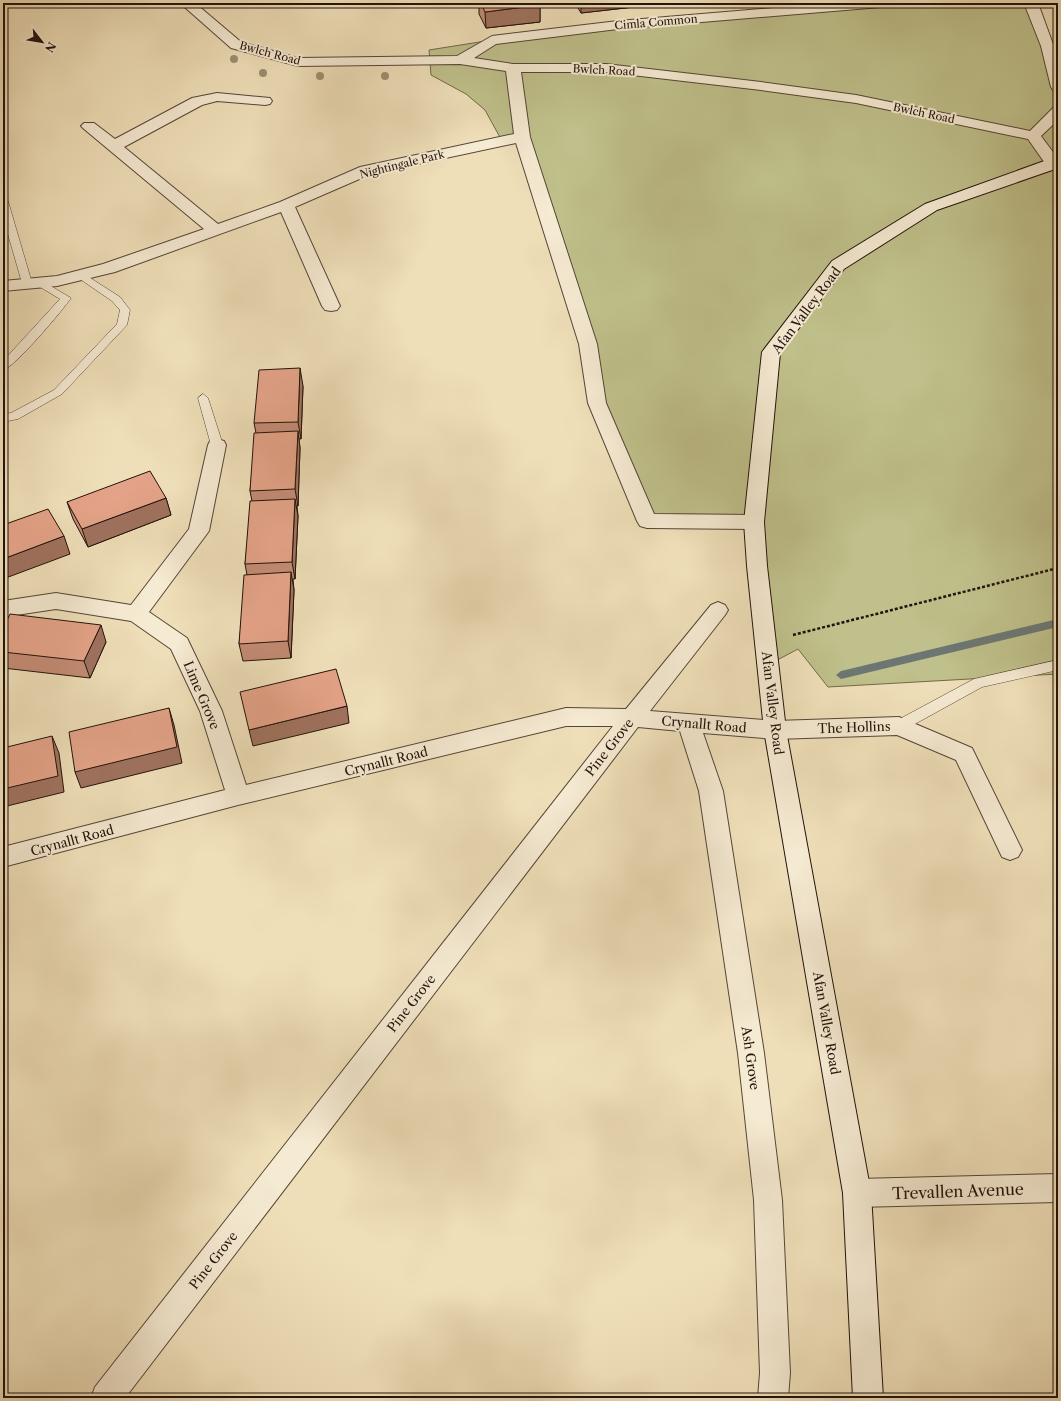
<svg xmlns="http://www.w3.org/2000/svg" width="1061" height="1401" font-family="'Libre Caslon Text',serif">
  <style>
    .green { fill: #bfc08b; stroke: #70694b }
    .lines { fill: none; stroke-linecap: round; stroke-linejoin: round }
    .stream { fill: #6c7773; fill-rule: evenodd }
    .service-casing { stroke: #554536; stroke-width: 1 }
    .minor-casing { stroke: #554536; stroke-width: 2 }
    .secondary-casing { stroke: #22120b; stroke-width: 2 }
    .path { stroke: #22120b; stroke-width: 2.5; stroke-dasharray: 3 2; stroke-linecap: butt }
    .service { fill: #f5ead2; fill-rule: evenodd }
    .minor { fill: #f5ead2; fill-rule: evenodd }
    .secondary { fill: #f5ead2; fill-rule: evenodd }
    .tree { fill: #9c9072 }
    .wall { fill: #c48c75; stroke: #22120b }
    .shaded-wall { fill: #a0725f; stroke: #22120b }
    .building { fill: #e4a388; stroke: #22120b }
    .labels { text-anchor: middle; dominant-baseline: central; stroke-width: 4; stroke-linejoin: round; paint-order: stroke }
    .far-street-label { font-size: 11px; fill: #22120b; stroke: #f5ead2 }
    .street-label { font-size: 13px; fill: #22120b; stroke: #f5ead2 }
    .near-street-label { font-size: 16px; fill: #22120b; stroke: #f5ead2 }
  </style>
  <rect width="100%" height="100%" fill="#efdfb9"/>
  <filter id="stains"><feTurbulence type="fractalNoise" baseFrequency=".005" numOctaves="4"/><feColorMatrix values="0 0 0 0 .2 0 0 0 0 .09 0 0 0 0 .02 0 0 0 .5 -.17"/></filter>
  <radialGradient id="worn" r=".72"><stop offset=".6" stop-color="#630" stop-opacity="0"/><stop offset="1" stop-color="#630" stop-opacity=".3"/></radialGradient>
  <polygon class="green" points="881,3 1031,3 1058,87 1058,674 828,687 798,649 768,665 754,523 647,521 597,403 522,138 502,141 485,110 466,94 431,75 429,50 492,40"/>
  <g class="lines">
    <polygon class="stream" points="1058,619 1058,627 841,679 836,675 841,671"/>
    <g class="service-casing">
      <g id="service">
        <polygon points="3,198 8,201 32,283 31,285 27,286 22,283 3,217"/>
        <polygon points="81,272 120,297 130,310 127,325 62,394 18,419 3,422 3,414 11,413 54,390 117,324 120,310 112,301 77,277 76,275"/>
        <path d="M 39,279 L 71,298 C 63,310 14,368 3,370 L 3,361 L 60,299 L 35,284 L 34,282 L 35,280 Z"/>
        <polygon points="203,394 208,398 223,445 221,448 217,449 211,445 198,398"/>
        <polygon points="1058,660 1058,670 982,687 904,730 899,731 894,730 892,726 894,722 974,679"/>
      </g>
    </g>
    <g class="minor-casing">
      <g id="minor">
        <polygon points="180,3 195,3 241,42 298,58 457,56 492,36 618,21 832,3 888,3 886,6 881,7 618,29 496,44 474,58 513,64 606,64 761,82 856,95 1030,131 1053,108 1058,107 1058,120 1041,136 1058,159 1058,166 1047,166 1028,139 856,103 761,90 606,72 521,72 530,137 597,344 606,403 654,514 754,515 761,517 764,522 761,527 754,529 647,528 640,526 637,521 588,403 579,344 516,143 371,174 295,207 340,306 337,310 331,311 325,310 322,306 281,212 115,272 57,286 3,291 3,281 57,276 103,264 204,229 84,129 81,126 84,123 94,123 115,139 192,98 217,93 270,98 272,101 270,104 265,105 217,101 202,105 124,147 218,224 280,202 360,167 514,134 506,71 460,64 298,66 231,48"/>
        <polygon points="1024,3 1038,3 1058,58 1058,91 1053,90 1051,87 1041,46"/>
        <polygon points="217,439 224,441 226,445 209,531 149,612 187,638 222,711 246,785 566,708 626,709 711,605 718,602 725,605 728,610 725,615 650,711 775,721 899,717 972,748 1022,850 1018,857 1010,860 1002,857 956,760 897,735 775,739 703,733 723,791 764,1053 782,1200 790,1373 788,1398 758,1398 760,1373 754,1200 738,1053 699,791 680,731 638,727 125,1398 91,1398 95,1387 613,726 566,726 238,805 3,867 3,847 225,790 200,711 171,649 131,621 56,609 3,617 3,601 56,593 131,605 189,529 208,445 210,441"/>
        <polygon points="1058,1174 1058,1202 857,1207 847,1203 843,1193 847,1183 857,1179"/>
      </g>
    </g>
    <g class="secondary-casing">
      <polygon id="secondary" points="1058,158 1058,168 937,210 844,269 780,353 764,522 767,566 786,730 871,1193 883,1398 853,1398 843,1193 764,730 747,566 744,522 762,352 832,261 925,204 1047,160"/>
    </g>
    <polyline class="path" points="793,635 1058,568"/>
    <use href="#service" class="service"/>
    <use href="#minor" class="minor"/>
    <use href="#secondary" class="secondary"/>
  </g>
  <g class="tree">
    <circle cx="234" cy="59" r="4"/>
    <circle cx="263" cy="73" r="4"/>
    <circle cx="320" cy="76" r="4"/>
    <circle cx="385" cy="76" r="4"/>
  </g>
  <g class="wall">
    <polygon points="479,3 539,3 540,5 540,22 486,28 479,14"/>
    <polygon points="575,3 635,3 634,7 581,13"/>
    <polygon points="303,386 301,439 299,439 300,448 298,506 297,506 298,516 295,579 293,579 294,590 291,658 243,661 239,644 247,575 245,564 252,501 250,491 256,433 254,423"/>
    <polygon points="166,498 171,515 88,547 73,519 67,502"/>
    <polygon points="3,629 106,642 90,678 3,668"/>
  </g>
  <g class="shaded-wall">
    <polygon points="581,3 635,3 634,7 581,13"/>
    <polygon points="540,5 540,22 486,28 485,12"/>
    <polygon points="300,368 303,386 301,439 298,422"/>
    <polygon points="298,431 300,448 298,506 295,489"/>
    <polygon points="166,498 171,515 88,547 82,529"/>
    <polygon points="295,499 298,516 295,579 292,562"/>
    <polygon points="64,536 70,554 3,579 3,559"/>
    <polygon points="291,572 294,590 291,658 288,641"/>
    <polygon points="101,625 106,642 90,678 84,661"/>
    <polygon points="347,706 349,723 253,746 249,730"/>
    <polygon points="169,708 174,725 182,763 81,788 75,772"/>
    <polygon points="52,736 59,753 64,792 3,807 3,789"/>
  </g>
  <g class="building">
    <polygon points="481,3 539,3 540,5 485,12"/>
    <polygon points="300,368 298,422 254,423 259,370"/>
    <polygon points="298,431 295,489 250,491 254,433"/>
    <polygon points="150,471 166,498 82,529 67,502"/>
    <polygon points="295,499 292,562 245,564 250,501"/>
    <polygon points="48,509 64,536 3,559 3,525"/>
    <polygon points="291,572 288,641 239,644 244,575"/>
    <polygon points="10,614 101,625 84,661 3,652 3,629"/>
    <polygon points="336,669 347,706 249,730 240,692"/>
    <polygon points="169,708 177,747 75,772 69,732"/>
    <polygon points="52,736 58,776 3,789 3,748"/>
  </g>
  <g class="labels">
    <g class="far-street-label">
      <text transform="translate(656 22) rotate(-5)">Cimla Common</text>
      <text transform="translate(270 53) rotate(15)">Bwlch Road</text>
      <text transform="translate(604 70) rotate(3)">Bwlch Road</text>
      <text transform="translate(924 113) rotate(12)">Bwlch Road</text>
      <text transform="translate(402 164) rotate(-14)">Nightingale Park</text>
    </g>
    <g class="street-label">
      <text transform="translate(806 310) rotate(-53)">Afan Valley Road</text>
      <text transform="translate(202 695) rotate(67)">Lime Grove</text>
      <text transform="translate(773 703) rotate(83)">Afan Valley Road</text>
      <text transform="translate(704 724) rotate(5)">Crynallt Road</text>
      <text transform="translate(854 727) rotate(-2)">The Hollins</text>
      <text transform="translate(609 747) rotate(-52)">Pine Grove</text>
      <text transform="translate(386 761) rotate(-14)">Crynallt Road</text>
      <text transform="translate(72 840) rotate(-15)">Crynallt Road</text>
      <text transform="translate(411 1003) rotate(-52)">Pine Grove</text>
      <text transform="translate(827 1023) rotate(80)">Afan Valley Road</text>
      <text transform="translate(751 1058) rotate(82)">Ash Grove</text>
      <text transform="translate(213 1260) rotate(-52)">Pine Grove</text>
    </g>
    <g class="near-street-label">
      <text transform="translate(958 1191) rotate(-2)">Trevallen Avenue</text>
    </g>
  </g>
  <rect width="1061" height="1401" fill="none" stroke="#efdfb9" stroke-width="16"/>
  <rect x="4" y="4" width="1053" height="1393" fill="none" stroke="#22120b" stroke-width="2"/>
  <rect x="8" y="8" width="1045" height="1385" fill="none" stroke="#22120b"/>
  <g transform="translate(42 42) rotate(121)" stroke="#f5ead2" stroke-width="3" paint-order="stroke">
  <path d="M0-3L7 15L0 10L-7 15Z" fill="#22120b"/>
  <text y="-6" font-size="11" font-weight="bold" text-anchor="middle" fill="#22120b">N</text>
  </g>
  <rect width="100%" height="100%" filter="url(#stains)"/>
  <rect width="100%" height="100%" fill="url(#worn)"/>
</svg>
